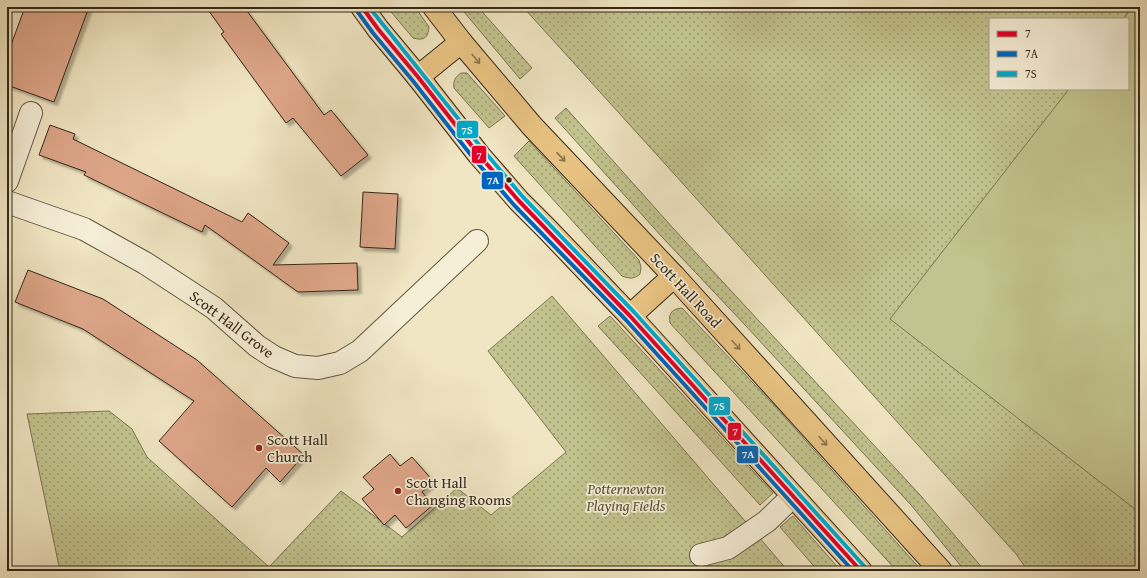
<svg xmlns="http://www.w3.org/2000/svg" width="1147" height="578" font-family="'Gentium Book Plus',serif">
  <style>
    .green { fill: url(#green-dots); stroke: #7b7553; fill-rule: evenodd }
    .pitch { fill: #c2c38e; stroke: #7b7553 }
    .building { fill: #dea689; stroke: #342718; filter: url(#shadow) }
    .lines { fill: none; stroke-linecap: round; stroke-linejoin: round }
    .minor-casing { stroke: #635743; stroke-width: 24 }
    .highway-casing { stroke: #342718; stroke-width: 24 }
    .minor { stroke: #f6efd8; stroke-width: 22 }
    .highway { stroke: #e8c382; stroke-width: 22 }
    .bus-1-casing { stroke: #f6efd8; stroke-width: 7 }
    .bus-2-casing { stroke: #f6efd8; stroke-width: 7 }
    .bus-3-casing { stroke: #f6efd8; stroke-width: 7 }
    .bus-1 { stroke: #e4002b; stroke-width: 4 }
    .bus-2 { stroke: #0065bd; stroke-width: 4 }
    .bus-3 { stroke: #00a9ce; stroke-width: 4 }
    .oneway { stroke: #8e754d }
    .bus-dot { fill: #342718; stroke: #f6efd8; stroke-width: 1.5 }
    .poi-dot { fill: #8f2418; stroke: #f6efd8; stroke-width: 1.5 }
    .labels { text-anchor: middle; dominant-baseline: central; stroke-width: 3.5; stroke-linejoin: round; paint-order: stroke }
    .street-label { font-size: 15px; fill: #342718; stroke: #f6efd8 }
    .poi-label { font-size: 15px; fill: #342718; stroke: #f6efd8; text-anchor: start }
    .park-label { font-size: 15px; font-style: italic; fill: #584e36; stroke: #f6efd8 }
    .line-badge { stroke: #f6efd8; stroke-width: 1.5 }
    .badge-label { font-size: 11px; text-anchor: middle; font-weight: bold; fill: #fff }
  </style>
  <defs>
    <pattern id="green-dots" width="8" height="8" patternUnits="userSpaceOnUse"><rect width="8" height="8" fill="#c2c38e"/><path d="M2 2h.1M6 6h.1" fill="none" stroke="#9e9e73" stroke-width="1.8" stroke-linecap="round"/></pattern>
    <filter id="shadow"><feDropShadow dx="3.5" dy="3.5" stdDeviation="1" flood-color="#0004"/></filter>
  </defs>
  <rect width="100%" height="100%" fill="#f1e6c3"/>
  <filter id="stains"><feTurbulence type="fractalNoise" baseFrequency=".005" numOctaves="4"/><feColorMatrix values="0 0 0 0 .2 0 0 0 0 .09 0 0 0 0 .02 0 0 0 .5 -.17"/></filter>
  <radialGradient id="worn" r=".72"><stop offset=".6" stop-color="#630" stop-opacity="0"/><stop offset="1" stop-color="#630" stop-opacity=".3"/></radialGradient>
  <g class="green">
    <path d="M 387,7 L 415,7 L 429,27 C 428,38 424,41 413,38 Z"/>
    <polygon points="460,7 478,7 532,68 520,79"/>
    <path d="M 523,7 L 1140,7 L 1140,571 L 1028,571 L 1016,554 L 667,166 ZM 990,19 L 1128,19 L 1128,89 L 990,89 Z"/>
    <path d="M 461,73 L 467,73 L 505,116 L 489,128 L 454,88 C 453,81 455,77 461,73 Z"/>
    <polygon points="566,108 672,227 921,496 985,571 965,571 911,505 746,326 663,238 555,118"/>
    <path d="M 529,141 L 639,260 L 641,267 L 640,274 C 634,279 630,279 622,276 L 514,156 Z"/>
    <polygon points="552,296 788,571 60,571 27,414 109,411 132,429 147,457 269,567 341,491 402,537 457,488 491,515 566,452 488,351"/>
    <path d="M 682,308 L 773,404 L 922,571 L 897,571 L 670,323 C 668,312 673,309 682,308 Z"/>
    <polygon points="610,316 773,493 760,505 598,326"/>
    <polygon points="793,516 841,571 818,571 780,527"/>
  </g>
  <polygon class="pitch" points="1133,7 1140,7 1140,513 890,319 1069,89 1128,89 1128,19 1123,19"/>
  <g class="building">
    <polygon points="25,7 89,7 54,102 7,85 7,56"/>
    <polygon points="206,7 244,7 324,115 331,110 368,155 341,176 293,118 286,123 221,34 224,32"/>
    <polygon points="50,125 75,134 73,139 242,222 248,213 289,243 273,265 357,263 358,290 298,292 205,225 202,232 84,175 86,172 39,155"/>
    <polygon points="363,192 398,194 395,249 360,247"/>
    <polygon points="28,270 103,299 197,360 304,455 280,482 266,468 232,507 159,441 194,401 83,329 15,302"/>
    <polygon points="390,454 400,466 412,457 434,482 422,492 433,505 406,528 395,515 384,525 362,499 374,489 363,477"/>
  </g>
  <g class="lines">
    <g class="minor-casing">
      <g id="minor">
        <polyline points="7,181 31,113"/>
        <polyline points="7,202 84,229 145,263 214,308 257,346 274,357 295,366 318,368 340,363 360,351 477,241"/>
        <polyline points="701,555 728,548 767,521 793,496"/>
      </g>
    </g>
    <g class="highway-casing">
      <g id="highway">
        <polyline points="362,7 378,29 418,77 479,155 519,201 548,230 630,316 861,571"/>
        <polyline points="434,7 461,42 532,126 674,276 941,571"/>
        <polyline points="418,77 461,42"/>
        <polyline points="630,316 674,276"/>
      </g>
    </g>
    <use href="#minor" class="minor"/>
    <use href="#highway" class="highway"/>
    <g class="bus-1-casing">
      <polyline id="bus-1" points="362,7 378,29 418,77 479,155 519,201 630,316 861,571"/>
    </g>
    <g class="bus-2-casing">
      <polyline id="bus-2" points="357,11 373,33 413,81 474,159 514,205 626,320 853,571"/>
    </g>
    <g class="bus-3-casing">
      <polyline id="bus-3" points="369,7 484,151 523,197 634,312 865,567"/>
    </g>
    <use href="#bus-1" class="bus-1"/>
    <use href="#bus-2" class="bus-2"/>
    <use href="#bus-3" class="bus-3"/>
  </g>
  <defs><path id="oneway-shaft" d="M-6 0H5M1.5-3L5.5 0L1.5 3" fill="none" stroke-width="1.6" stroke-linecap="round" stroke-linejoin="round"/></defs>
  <g class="oneway">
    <use href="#oneway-shaft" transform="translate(476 59) rotate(50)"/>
    <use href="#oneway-shaft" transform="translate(561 157) rotate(47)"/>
    <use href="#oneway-shaft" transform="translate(736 345) rotate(48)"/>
    <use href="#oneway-shaft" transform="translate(823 441) rotate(48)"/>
  </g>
  <circle class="bus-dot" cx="509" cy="180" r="3.5"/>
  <g class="poi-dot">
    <circle cx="259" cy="448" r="4"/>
    <circle cx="398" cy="491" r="4"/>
  </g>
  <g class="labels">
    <g class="street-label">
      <text transform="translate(686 290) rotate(47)">Scott Hall Road</text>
      <text transform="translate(232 324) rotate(37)">Scott Hall Grove</text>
    </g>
    <g class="poi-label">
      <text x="267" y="439">Scott Hall<tspan x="267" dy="17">Church</tspan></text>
      <text x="406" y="482">Scott Hall<tspan x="406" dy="17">Changing Rooms</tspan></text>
    </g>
    <g class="park-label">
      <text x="626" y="488">Potternewton<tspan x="626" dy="17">Playing Fields</tspan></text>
    </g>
  </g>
  <g class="line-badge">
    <rect x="456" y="120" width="23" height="19" rx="4" fill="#00a9ce"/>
    <rect x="471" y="145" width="16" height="19" rx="4" fill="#e4002b"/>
    <rect x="481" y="171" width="23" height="19" rx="4" fill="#0065bd"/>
    <rect x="708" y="396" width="23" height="20" rx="4" fill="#00a9ce"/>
    <rect x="727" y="422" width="15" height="19" rx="4" fill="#e4002b"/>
    <rect x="736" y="445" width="23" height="19" rx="4" fill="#0065bd"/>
  </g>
  <g class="badge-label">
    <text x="467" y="134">7S</text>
    <text x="479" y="159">7</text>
    <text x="493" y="184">7A</text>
    <text x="719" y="410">7S</text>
    <text x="735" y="435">7</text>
    <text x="748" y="458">7A</text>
  </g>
  <rect width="1147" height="578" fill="none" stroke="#f1e6c3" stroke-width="24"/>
  <rect x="8" y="8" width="1131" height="562" fill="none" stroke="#342718" stroke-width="2"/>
  <rect x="12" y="12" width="1123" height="554" fill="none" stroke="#342718"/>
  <rect x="989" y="18" width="140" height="72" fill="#f6efd8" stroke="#a89f8b"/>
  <rect x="997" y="31" width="20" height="6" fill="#e4002b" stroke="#a89f8b"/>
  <text x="1025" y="38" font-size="12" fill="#342718">7</text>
  <rect x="997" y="51" width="20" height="6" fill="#0065bd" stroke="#a89f8b"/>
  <text x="1025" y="58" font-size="12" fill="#342718">7A</text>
  <rect x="997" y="71" width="20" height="6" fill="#00a9ce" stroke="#a89f8b"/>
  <text x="1025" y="78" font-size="12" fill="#342718">7S</text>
  <rect width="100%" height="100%" filter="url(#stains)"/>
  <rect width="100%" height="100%" fill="url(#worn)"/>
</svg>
